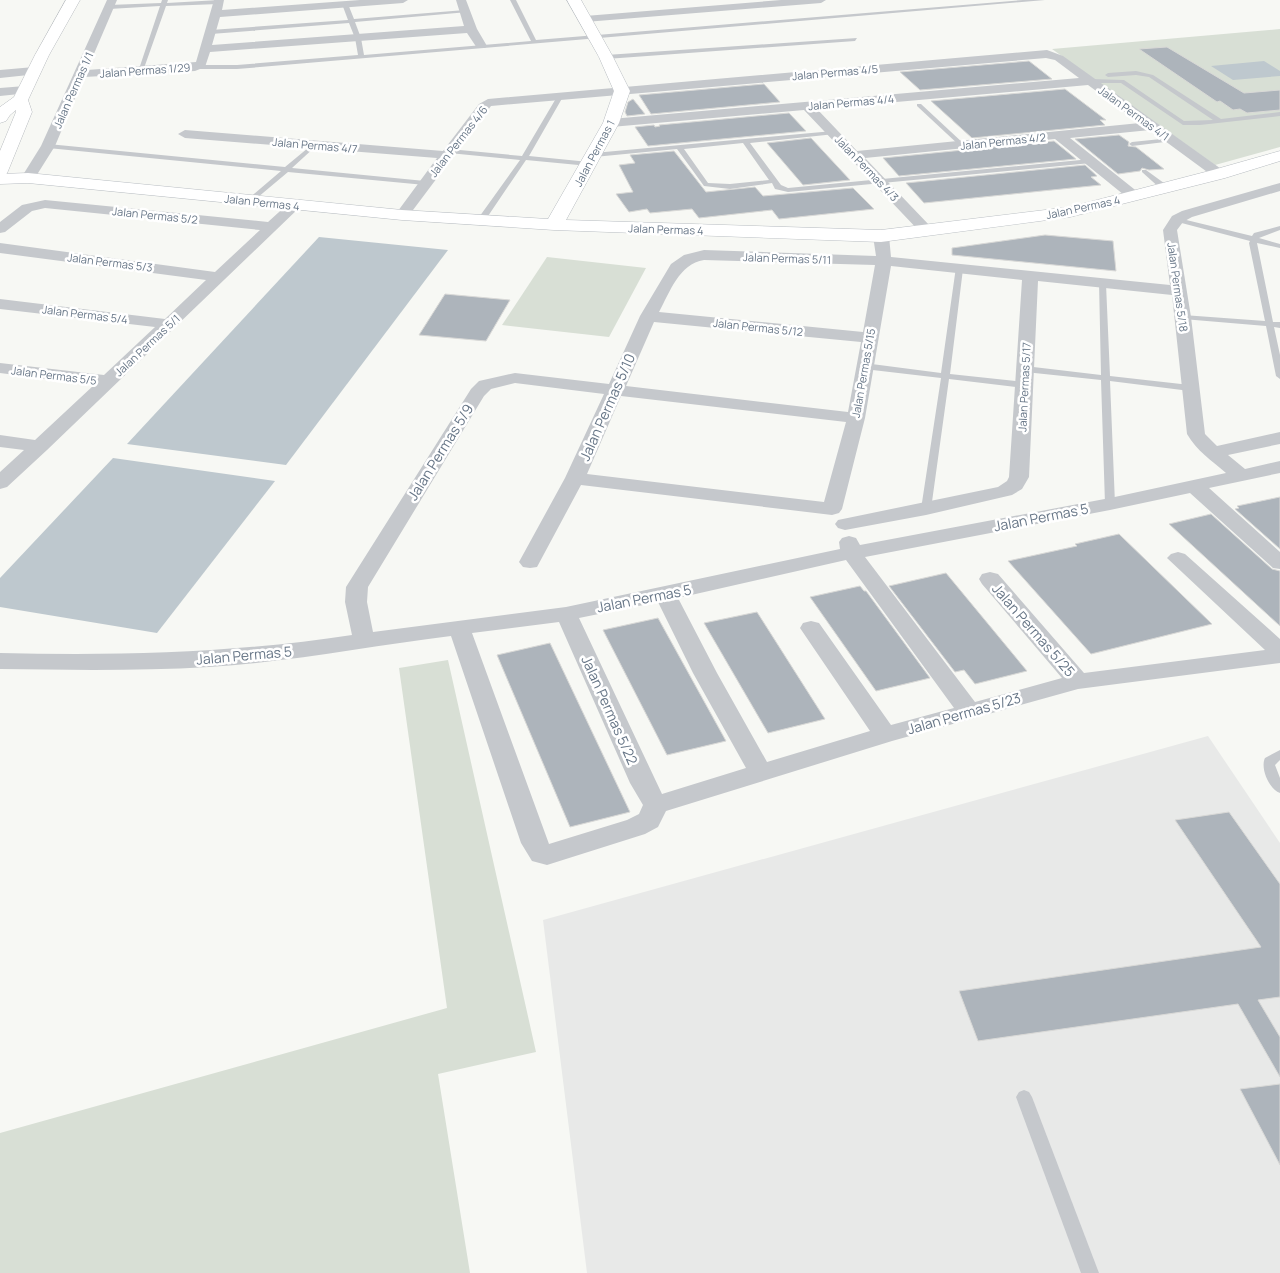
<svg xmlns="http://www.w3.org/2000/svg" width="1280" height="1273" font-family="Manrope,sans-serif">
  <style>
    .built { fill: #e8e9e8 }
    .green { fill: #d8dfd5 }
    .water { fill: #bec8ce }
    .building { fill: #adb4bb; stroke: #d9d9d7 }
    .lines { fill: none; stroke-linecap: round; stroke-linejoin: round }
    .secondary-casing { stroke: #b7bcc1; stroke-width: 1 }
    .primary-casing { stroke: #b8bcc0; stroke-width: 1 }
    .lane { fill: #c5c8cc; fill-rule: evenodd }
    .street { fill: #c5c8cc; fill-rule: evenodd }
    .secondary { fill: #fff; fill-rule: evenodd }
    .primary { fill: #fff; fill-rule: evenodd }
    .labels { text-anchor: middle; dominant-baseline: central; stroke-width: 5; stroke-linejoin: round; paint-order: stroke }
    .far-street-label { font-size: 11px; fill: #667586; stroke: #fff }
    .street-label { font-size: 14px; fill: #667586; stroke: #fff }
  </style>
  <rect width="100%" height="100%" fill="#f7f8f4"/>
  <polygon class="built" points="1208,736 1280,843 1280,1273 587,1273 543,920"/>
  <g class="green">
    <polygon points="1280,29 1280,147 1215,165 1052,49"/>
    <polygon points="547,257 646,268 609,337 502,325"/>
    <polygon points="448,660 536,1052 438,1074 470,1273 0,1273 0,1133 447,1008 399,668"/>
  </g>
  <g class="water">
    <polygon points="1264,61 1280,71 1280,76 1233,80 1211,66"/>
    <polygon points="319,237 448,250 286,465 127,444"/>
    <polygon points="113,458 275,481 157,633 0,607 0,578"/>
  </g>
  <g class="building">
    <polygon points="1167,47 1244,93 1280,90 1280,110 1247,113 1240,109 1233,110 1220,101 1217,102 1139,49"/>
    <polygon points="1029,61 1052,79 920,90 900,72"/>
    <polygon points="764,84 780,102 651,114 639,95"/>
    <polygon points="1065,89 1106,120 1100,120 1105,125 972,138 931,101"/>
    <polygon points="633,99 645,114 627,116 625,112 628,102"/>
    <polygon points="789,113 806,131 648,146 635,127 654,125 655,127 660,126 659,125"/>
    <polygon points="1119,135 1129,142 1128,146 1136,147 1164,169 1149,170 1142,168 1140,171 1118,174 1075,139"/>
    <polygon points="811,138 850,180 803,185 767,143"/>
    <polygon points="1054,141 1076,159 899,176 883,158"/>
    <polygon points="674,151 706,192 755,187 763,196 853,188 874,209 779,219 772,210 699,218 692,209 650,213 647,209 629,212 616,194 633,192 619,165 635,163 630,155"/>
    <polygon points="1085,165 1097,176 1091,177 1101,185 924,203 906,183"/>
    <polygon points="1045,235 1113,241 1116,271 952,255 952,248"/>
    <polygon points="445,294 510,300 486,341 419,335"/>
    <polygon points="1280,497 1280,549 1235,509 1239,508 1237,506"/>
    <polygon points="1211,514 1272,569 1280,571 1280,626 1169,524"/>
    <polygon points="1119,534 1212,624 1091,654 1008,561 1077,546 1075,544"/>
    <polygon points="946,573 1027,671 975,684 964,670 955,672 889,586"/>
    <polygon points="860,586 864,591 866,591 930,678 876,691 810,597"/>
    <polygon points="757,612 825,719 768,733 704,623"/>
    <polygon points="658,618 726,741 667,755 603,630"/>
    <polygon points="550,643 630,812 570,827 497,655"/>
    <polygon points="1229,812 1280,884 1280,997 1258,1000 1280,1037 1280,1077 1238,1004 978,1041 959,991 1261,947 1175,820"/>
    <polygon points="1280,1084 1280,1165 1240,1089"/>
  </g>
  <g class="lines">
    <g class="secondary-casing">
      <polygon id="secondary" points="567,0 581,0 613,57 630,91 619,123 566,220 881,230 1070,207 1213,170 1280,151 1280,161 1225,178 1070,217 881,242 554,230 402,220 28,183 0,184 0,174 28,173 402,210 548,219 603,123 614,91 599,57"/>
    </g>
    <g class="primary-casing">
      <polygon id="primary" points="66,0 80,0 49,55 28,100 32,112 8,171 6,175 0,176 0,151 16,112 16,110 10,115 6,121 0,123 0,107 14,97 35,55"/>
    </g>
    <g class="lane">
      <polygon points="162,0 168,0 167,3 219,0 222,2 219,4 166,6 143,71 138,72 160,6 109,9 106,7 109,5 161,3"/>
      <polygon points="510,0 516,0 536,40 1023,0 1045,0 237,69 195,69 192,67 195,65 237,65 358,55 355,38 349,23 211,34 208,32 211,30 348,20 342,4 345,2 348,4 354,19 465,10 468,12 355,22 361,38 364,55 531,41"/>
      <polygon points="857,38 855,41 606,59 603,57 606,55"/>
      <polygon points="1136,71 1153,75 1221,119 1280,112 1280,116 1200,125 1183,125 1121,83 1091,83 1088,81 1091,79 1124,80 1184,121 1213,120 1149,77 1136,75 1108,77 1105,75 1108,73"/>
      <polygon points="561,93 564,95 529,156 589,162 592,164 589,166 526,160 484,222 478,222 477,220 520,160 449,153 446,151 449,149 522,156 558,95"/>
      <polygon points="917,104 921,104 964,144 964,146 960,146 917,106"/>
      <path d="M 833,131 L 836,133 L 835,134 L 750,143 L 781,185 L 788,188 L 1091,159 L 1094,161 L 1091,163 L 788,192 L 775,189 L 772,183 L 730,189 L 704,186 L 677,149 L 594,157 L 591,155 L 594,153 ZM 743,143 L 769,180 L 730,184 L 708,183 L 684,149 Z"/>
      <polygon points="1171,138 1173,139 1173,141 1132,146 1129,144 1132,142"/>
      <polygon points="314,143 317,145 316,146 292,168 425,181 429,183 425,185 288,172 251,203 248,203 248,199 281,171 48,148 45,146 48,144 285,167"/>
      <polygon points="1142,170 1146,170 1168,186 1168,190 1162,190 1142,172"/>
      <polygon points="1174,217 1252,236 1254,233 1280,226 1280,230 1259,238 1280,244 1280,248 1257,243 1273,322 1280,322 1280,328 1274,327 1280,355 1280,379 1276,376 1266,326 1183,319 1179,317 1183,315 1265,321 1249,243 1250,241 1174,221"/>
      <polygon points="956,267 963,269 950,374 1024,382 1028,385 1024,388 949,379 931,509 926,512 921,509 941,378 864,369 860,366 864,363 941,373"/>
      <polygon points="1099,282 1106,284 1110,376 1190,385 1194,388 1190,391 1110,381 1115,504 1110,507 1105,504 1101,380 1025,372 1021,369 1025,366 1101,375"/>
      <path d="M 1280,750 L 1280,760 L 1275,765 L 1280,778 L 1280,793 C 1269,789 1260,768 1265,758 Z"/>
      <polygon points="1024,1090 1029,1092 1032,1097 1099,1273 1081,1273 1016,1097 1019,1092"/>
    </g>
    <g class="street">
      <polygon points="107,0 117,0 87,70 196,62 214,0 224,0 222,10 360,0 408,0 403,3 220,17 212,45 464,26 456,0 466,0 477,29 487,46 485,48 477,48 467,33 210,52 205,67 195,71 84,77 55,146 33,181 23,181 21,178 41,146"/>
      <polygon points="781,0 826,0 821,3 585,22 579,19 585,16"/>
      <path d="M 1047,50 L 1063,56 L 1224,171 L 1226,174 L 1224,177 L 1214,177 L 1150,130 L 1070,138 L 1139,193 L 1141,196 L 1139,199 L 1129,199 L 1055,139 L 865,158 L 931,227 L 933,230 L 931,233 L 921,233 L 804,110 L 611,127 L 605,123 L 611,119 L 1079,78 L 1055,60 L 1046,58 L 491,106 L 407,218 L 397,218 L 395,215 L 437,158 L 185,138 L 178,134 L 185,130 L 443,151 L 479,104 L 488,99 ZM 1088,85 L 1140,123 L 857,151 L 817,109 Z"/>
      <polygon points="34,67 38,68 40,71 38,74 0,78 0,70"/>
      <polygon points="25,86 29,87 31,90 29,93 0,96 0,88"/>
      <path d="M 1280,183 L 1280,191 L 1192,217 L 1183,222 L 1177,230 L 1191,317 L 1205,434 L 1217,446 L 1280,432 L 1280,444 L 1228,455 L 1245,469 L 1280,461 L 1280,473 L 1209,488 L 1280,552 L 1280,569 L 1273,568 L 1190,493 L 1110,510 L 865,557 L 975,702 L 1062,678 L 982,584 L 979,579 L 982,574 L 990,572 L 998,574 L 1084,673 L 1265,650 L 1167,558 L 1171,554 L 1178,552 L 1185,554 L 1280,639 L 1280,663 L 1078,689 L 892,741 L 666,811 L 658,827 L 645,834 L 547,865 L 532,861 L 521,843 L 451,636 C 370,646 290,662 209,667 C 139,671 70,670 0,669 L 0,653 C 118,656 235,653 352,635 L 345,602 L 346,587 L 471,389 L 479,381 L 515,373 L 609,384 L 640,316 L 671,264 L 684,255 L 704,250 L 876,256 L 873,236 L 876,233 L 886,233 L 889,236 L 891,257 L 1170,285 L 1163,230 L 1172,216 L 1182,211 ZM 704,260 L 875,265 L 863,332 L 659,312 C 670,292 679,264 704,260 ZM 891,266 L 1022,280 L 1009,477 L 1007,481 L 998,487 L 838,520 L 835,524 L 838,528 L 845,530 L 926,515 L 1012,495 L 1022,489 L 1029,477 L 1038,281 L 1172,295 L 1187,434 C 1197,451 1211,460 1226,473 L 1110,498 L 860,545 L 856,538 L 849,536 L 842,538 L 839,542 L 840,549 L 566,607 L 373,632 L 367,602 L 368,587 L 484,396 L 491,389 L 515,383 L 604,394 L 565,478 L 519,562 L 523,567 L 530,568 L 537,567 L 581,485 L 832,515 L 839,513 L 842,509 L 865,418 ZM 654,322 L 861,342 L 848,412 L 626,386 ZM 621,396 L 846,422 L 824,502 L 587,474 ZM 846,560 L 954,708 L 891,725 L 819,623 L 811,621 L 803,623 L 800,628 L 870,731 L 767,762 L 717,673 L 678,598 ZM 658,602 L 693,673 L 746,768 L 662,794 L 579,618 ZM 559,622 L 630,783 L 643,805 L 639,814 L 627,820 L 549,844 L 472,633 Z"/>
      <polygon points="45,200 268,222 289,203 299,203 301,206 47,450 7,487 0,489 0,472 24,450 0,447 0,435 35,440 94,385 0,373 0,363 104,375 155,327 0,309 0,299 165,319 206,280 0,253 0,243 215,272 260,230 45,208 32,211 5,232 0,233 0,222 22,205"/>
    </g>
    <use href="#secondary" class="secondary"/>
    <use href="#primary" class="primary"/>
  </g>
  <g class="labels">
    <g class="far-street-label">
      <text transform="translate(145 70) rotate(-4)">Jalan Permas 1/29</text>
      <text transform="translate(835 72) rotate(-5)">Jalan Permas 4/5</text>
      <text transform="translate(73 90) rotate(-66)">Jalan Permas 1/1</text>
      <text transform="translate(851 102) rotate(-5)">Jalan Permas 4/4</text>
      <text transform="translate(1134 113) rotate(36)">Jalan Permas 4/1</text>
      <text transform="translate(458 141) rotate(-52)">Jalan Permas 4/6</text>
      <text transform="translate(1003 141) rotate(-6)">Jalan Permas 4/2</text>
      <text transform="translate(315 145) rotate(5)">Jalan Permas 4/7</text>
      <text transform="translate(594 153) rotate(-62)">Jalan Permas 1</text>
      <text transform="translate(867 168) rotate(46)">Jalan Permas 4/3</text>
      <text transform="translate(262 202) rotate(6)">Jalan Permas 4</text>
      <text transform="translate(1083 207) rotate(-12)">Jalan Permas 4</text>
      <text transform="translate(155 215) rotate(6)">Jalan Permas 5/2</text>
      <text transform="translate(666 229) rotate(2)">Jalan Permas 4</text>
      <text transform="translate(787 258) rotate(2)">Jalan Permas 5/11</text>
      <text transform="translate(110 262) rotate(7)">Jalan Permas 5/3</text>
      <text transform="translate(1178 287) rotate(82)">Jalan Permas 5/18</text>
      <text transform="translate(85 314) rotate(7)">Jalan Permas 5/4</text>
      <text transform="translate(758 327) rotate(6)">Jalan Permas 5/12</text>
      <text transform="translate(147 345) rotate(-43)">Jalan Permas 5/1</text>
      <text transform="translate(863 373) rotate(-80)">Jalan Permas 5/15</text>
      <text transform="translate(54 375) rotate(7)">Jalan Permas 5/5</text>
      <text transform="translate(1024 387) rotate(-87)">Jalan Permas 5/17</text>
    </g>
    <g class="street-label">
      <text transform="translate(607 407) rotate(-66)">Jalan Permas 5/10</text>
      <text transform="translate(440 452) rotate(-58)">Jalan Permas 5/9</text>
      <text transform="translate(1041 517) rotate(-11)">Jalan Permas 5</text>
      <text transform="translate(644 598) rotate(-11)">Jalan Permas 5</text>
      <text transform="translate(1034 630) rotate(49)">Jalan Permas 5/25</text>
      <text transform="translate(244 655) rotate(-5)">Jalan Permas 5</text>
      <text transform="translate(610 710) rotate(66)">Jalan Permas 5/22</text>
      <text transform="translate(964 713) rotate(-16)">Jalan Permas 5/23</text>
    </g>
  </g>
</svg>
